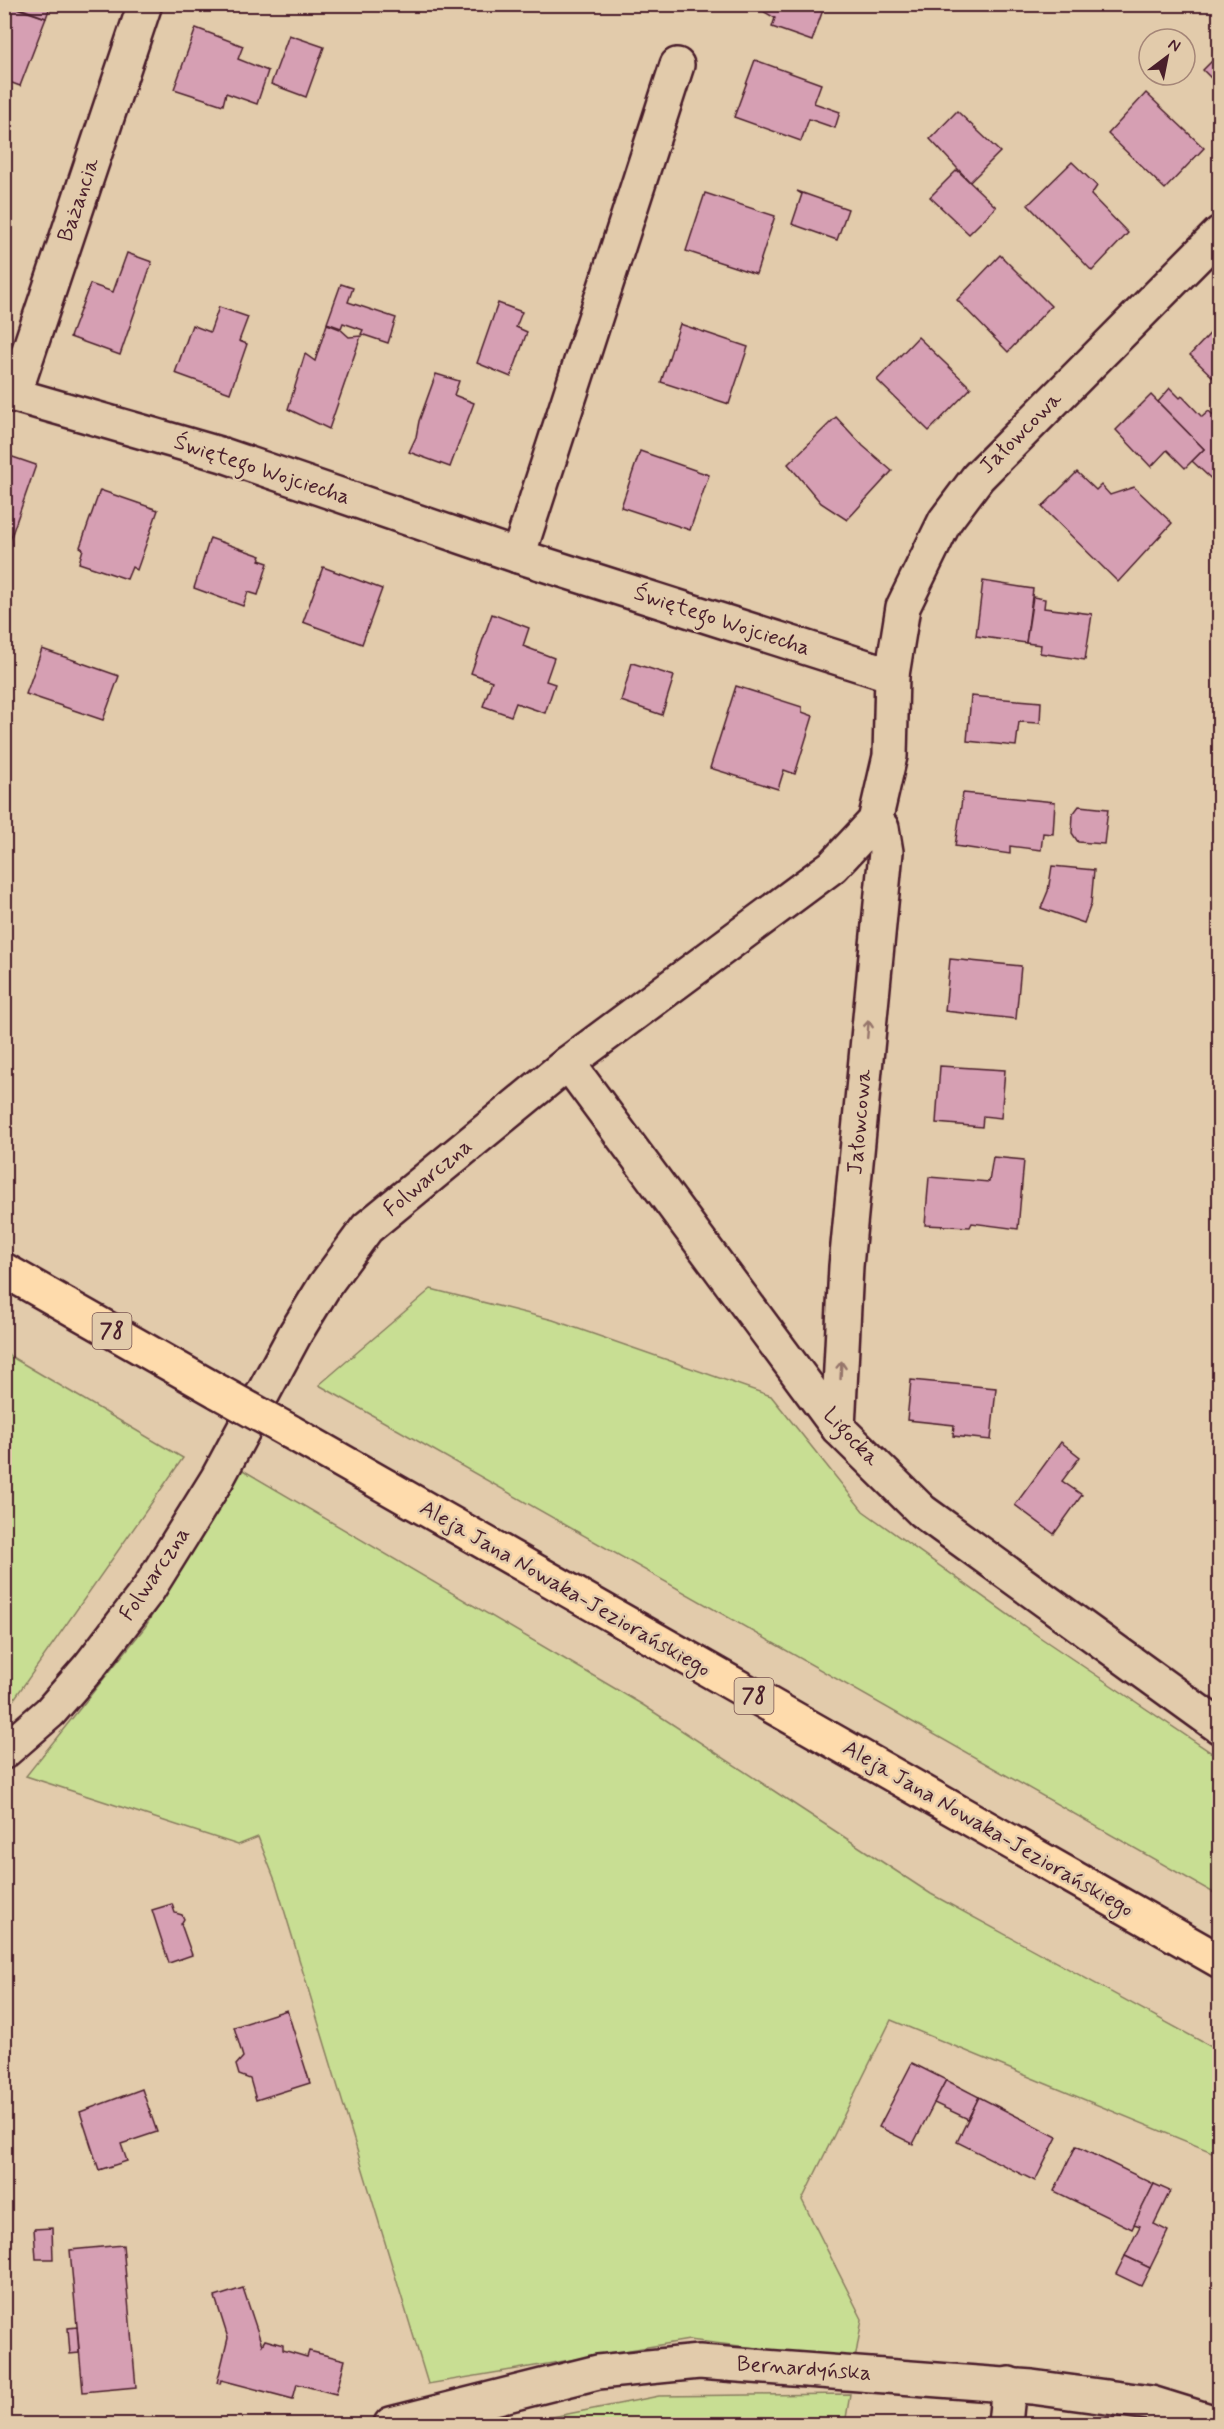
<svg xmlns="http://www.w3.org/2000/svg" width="1224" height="2429" font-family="Mynerve,sans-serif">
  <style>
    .green { fill: #c8de93; stroke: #897e5f; stroke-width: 1.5 }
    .building { fill: #d69fb3; stroke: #4a1f2b; stroke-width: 1.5 }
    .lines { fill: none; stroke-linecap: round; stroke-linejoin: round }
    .street-casing { stroke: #4a1f2b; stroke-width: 38 }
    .secondary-casing { stroke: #4a1f2b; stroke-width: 38 }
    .primary-casing { stroke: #4a1f2b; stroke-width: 38 }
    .street { stroke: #e2cbab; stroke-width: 33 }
    .secondary { stroke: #e2cbab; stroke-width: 33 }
    .primary { stroke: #fedbac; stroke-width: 33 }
    .primary-bridge-casing { stroke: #4a1f2b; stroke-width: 38; stroke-linecap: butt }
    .primary-bridge { stroke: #fedbac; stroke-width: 33 }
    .oneway { stroke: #96756b }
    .labels { text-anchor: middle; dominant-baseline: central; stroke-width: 5; stroke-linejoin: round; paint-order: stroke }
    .shield { fill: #e2cbab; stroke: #785351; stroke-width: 1.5 }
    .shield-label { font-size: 21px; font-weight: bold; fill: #4a1f2b }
    .street-label { font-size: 22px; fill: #4a1f2b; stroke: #e2cbab }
  </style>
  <rect width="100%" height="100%" fill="#e2cbab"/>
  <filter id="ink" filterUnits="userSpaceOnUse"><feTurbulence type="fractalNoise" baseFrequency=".0167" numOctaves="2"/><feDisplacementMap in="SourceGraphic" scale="12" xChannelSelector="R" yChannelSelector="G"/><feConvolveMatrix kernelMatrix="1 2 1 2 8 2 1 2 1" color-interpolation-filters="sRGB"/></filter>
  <g filter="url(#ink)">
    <g class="green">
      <polygon points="431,1289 553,1320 771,1396 863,1511 1038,1636 1219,1758 1219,1896 319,1385"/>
      <polygon points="5,1353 183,1458 5,1712 4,1353"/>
      <polygon points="241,1469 643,1705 931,1894 1219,2051 1219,2155 891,2020 802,2200 862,2319 855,2360 689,2340 428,2384 276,1883 258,1837 238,1845 26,1776 145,1627"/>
      <polygon points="850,2394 845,2424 517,2424 659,2396"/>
    </g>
    <g class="building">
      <polygon points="4,4 46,18 20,86 4,80"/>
      <polygon points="9,4 51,4 46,18"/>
      <polygon points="751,4 825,4 812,41 772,27 775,18"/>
      <polygon points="196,28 243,46 238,59 268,71 257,104 226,93 223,105 174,89"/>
      <polygon points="289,35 324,47 306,97 271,84"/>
      <polygon points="1220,53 1220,87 1203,70"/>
      <polygon points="755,60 821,84 814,103 840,112 835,128 809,119 801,141 734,117"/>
      <polygon points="1146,93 1204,148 1165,189 1108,134"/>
      <polygon points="957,111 1000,152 970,182 930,139"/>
      <polygon points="1072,162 1097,186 1091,195 1128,233 1092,271 1028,205"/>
      <polygon points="957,170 996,207 969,234 930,197"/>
      <polygon points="797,191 848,209 837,240 792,224 802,194"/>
      <polygon points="705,193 775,216 756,274 686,251"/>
      <polygon points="127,253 152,262 120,355 70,337 90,284 113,292"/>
      <polygon points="1000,255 1051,306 1008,352 957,300"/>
      <polygon points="341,284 353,288 348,302 396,318 388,343 361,334 363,330 343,323 341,328 327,323"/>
      <polygon points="498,303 522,312 516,327 527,332 511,377 477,363"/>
      <polygon points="219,307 248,317 239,341 247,344 230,393 175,373 192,325 210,332"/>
      <polygon points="1220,323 1220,384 1190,355"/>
      <polygon points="327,324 340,329 349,337 361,336 329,429 288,409 305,354 315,361"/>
      <polygon points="680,324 748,347 729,404 661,382"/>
      <polygon points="918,337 971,388 929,431 877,380"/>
      <polygon points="436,374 459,381 454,395 474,403 450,467 409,452 416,437 419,421"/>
      <polygon points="1170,388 1180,398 1182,396 1202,417 1209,411 1220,422 1220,487 1192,461 1204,449 1158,402"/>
      <polygon points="1151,395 1204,449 1185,468 1167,450 1151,467 1116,430"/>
      <polygon points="836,417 863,446 892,471 847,520 821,503 788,464"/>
      <polygon points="640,451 709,475 690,530 621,507"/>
      <polygon points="4,454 36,465 10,540 4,539"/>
      <polygon points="1077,472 1096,490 1101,485 1110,495 1134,487 1172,523 1118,582 1042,507"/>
      <polygon points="100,490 158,510 137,570 132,567 127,579 79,563 83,549 80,547"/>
      <polygon points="210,538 261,556 259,560 268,563 258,595 248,592 243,606 194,588"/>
      <polygon points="323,567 382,589 362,644 303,622"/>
      <polygon points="983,581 1033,589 1026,643 976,636"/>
      <polygon points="1033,597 1045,599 1044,608 1092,614 1085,660 1040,653 1041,645 1026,643"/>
      <polygon points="492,614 529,628 523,646 554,658 546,681 555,684 545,713 516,703 511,716 483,706 492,681 471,673"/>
      <polygon points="42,649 119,676 103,720 26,694"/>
      <polygon points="632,663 674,676 662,715 621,701"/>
      <polygon points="736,686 802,707 802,712 813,716 795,774 784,770 778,789 710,768"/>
      <polygon points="971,696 1041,702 1040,723 1019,722 1016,746 967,741"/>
      <polygon points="963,793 1055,802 1053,834 1043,833 1041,850 1010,846 1010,854 955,846"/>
      <polygon points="1079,806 1108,809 1104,844 1078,842 1072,833 1073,814"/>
      <polygon points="1052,866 1094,870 1091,904 1084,923 1041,908 1048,891"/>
      <polygon points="950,959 1021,966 1016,1019 945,1011"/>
      <polygon points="940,1066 1005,1070 1001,1118 983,1116 982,1127 936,1123"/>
      <polygon points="993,1157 1024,1160 1018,1229 972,1223 970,1227 925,1225 929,1177 989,1182"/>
      <polygon points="911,1380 996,1388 991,1440 953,1436 954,1425 907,1420"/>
      <polygon points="1061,1442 1080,1457 1062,1481 1082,1495 1054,1534 1015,1505"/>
      <polygon points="172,1904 175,1913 182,1915 184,1919 181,1924 192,1955 169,1963 152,1910"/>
      <polygon points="287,2010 310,2083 256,2100 250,2079 239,2075 236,2065 243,2057 234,2027"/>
      <polygon points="912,2063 946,2080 913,2144 879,2127"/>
      <polygon points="946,2080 979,2097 968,2119 934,2103"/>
      <polygon points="142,2089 157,2132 121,2144 127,2161 99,2170 80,2112"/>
      <polygon points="979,2097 1057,2137 1035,2181 957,2142"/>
      <polygon points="1076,2146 1154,2184 1132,2229 1054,2191"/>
      <polygon points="1154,2184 1170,2191 1154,2224 1168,2231 1150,2268 1125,2256 1140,2226 1134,2224"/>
      <polygon points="52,2228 53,2259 36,2259 34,2229"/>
      <polygon points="123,2245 136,2387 83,2392 70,2250"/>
      <polygon points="1125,2256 1150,2268 1141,2286 1116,2274"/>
      <polygon points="243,2288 262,2345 265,2340 283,2345 283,2350 307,2357 309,2351 345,2360 336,2394 297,2384 293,2399 221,2380 220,2384 217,2383 228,2338 215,2297"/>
      <polygon points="77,2327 79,2353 70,2354 68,2328"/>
    </g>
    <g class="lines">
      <g class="street-casing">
        <g id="street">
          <polyline points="14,395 145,4"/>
          <polyline points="518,556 677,65"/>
          <polyline points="568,1063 838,1428 922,1511 1220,1727"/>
          <polyline points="838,1428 846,1266 886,852 882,828 875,821"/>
          <polyline points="4,1752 50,1712 89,1667 148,1590 217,1479 295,1334 325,1285 367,1228 568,1063 833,866 875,821 890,756 892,675"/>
          <polyline points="391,2424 598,2372 699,2362 1032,2387 1151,2403 1219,2424"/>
          <polyline points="1005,2424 1009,2384"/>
        </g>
      </g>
      <g class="secondary-casing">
        <polyline id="secondary" points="4,392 223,455 518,556 892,675 903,607 945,521 978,477 1220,233"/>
      </g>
      <g class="primary-casing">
        <g id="primary">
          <polyline points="4,1270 219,1392"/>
          <polyline points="289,1431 1220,1961"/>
        </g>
      </g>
      <use href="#street" class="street"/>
      <use href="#secondary" class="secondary"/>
      <use href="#primary" class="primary"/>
      <g class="primary-bridge-casing">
        <polyline id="primary-bridge" points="219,1392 289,1431"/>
      </g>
      <use href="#primary-bridge" class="primary-bridge"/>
    </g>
    <defs><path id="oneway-shaft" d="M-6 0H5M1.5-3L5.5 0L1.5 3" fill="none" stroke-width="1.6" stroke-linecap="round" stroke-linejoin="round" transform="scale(1.5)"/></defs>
    <g class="oneway">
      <use href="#oneway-shaft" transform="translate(868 1029) rotate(-85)"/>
      <use href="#oneway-shaft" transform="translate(841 1370) rotate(-87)"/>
    </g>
  </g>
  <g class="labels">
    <g class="shield">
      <rect x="92.5" y="1313" width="39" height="36" rx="4.5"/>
      <rect x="734.5" y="1678" width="39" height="36" rx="4.5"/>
    </g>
    <g class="shield-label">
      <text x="112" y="1331">78</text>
      <text x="754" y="1696">78</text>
    </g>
    <g class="street-label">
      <text transform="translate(79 200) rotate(-71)">Bażancia</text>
      <text transform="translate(1021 433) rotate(-45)">Jałowcowa</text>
      <text transform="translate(262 470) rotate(18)">Świętego Wojciecha</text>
      <text transform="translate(722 621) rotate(18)">Świętego Wojciecha</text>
      <text transform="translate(860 1122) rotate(-85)">Jałowcowa</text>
      <text transform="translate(428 1178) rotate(-40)">Folwarczna</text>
      <text transform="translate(851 1437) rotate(47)">Ligocka</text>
      <text transform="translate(155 1574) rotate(-56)">Folwarczna</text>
      <text transform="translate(565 1589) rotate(30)">Aleja Jana Nowaka-Jeziorańskiego</text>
      <text transform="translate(988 1829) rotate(30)">Aleja Jana Nowaka-Jeziorańskiego</text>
      <text transform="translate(804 2369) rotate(4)">Bernardyńska</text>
    </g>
  </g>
  <rect width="1224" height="2429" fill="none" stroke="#e2cbab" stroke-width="24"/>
  <rect x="12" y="12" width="1200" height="2405" fill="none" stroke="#4a1f2b" stroke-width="2" filter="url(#ink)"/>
  <g transform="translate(1167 57) rotate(32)"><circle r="28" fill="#e2cbab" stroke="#a58678" stroke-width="1.5"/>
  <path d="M0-4.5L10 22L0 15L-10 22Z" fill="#4a1f2b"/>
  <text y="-9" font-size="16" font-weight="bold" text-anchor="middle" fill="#4a1f2b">N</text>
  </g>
</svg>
